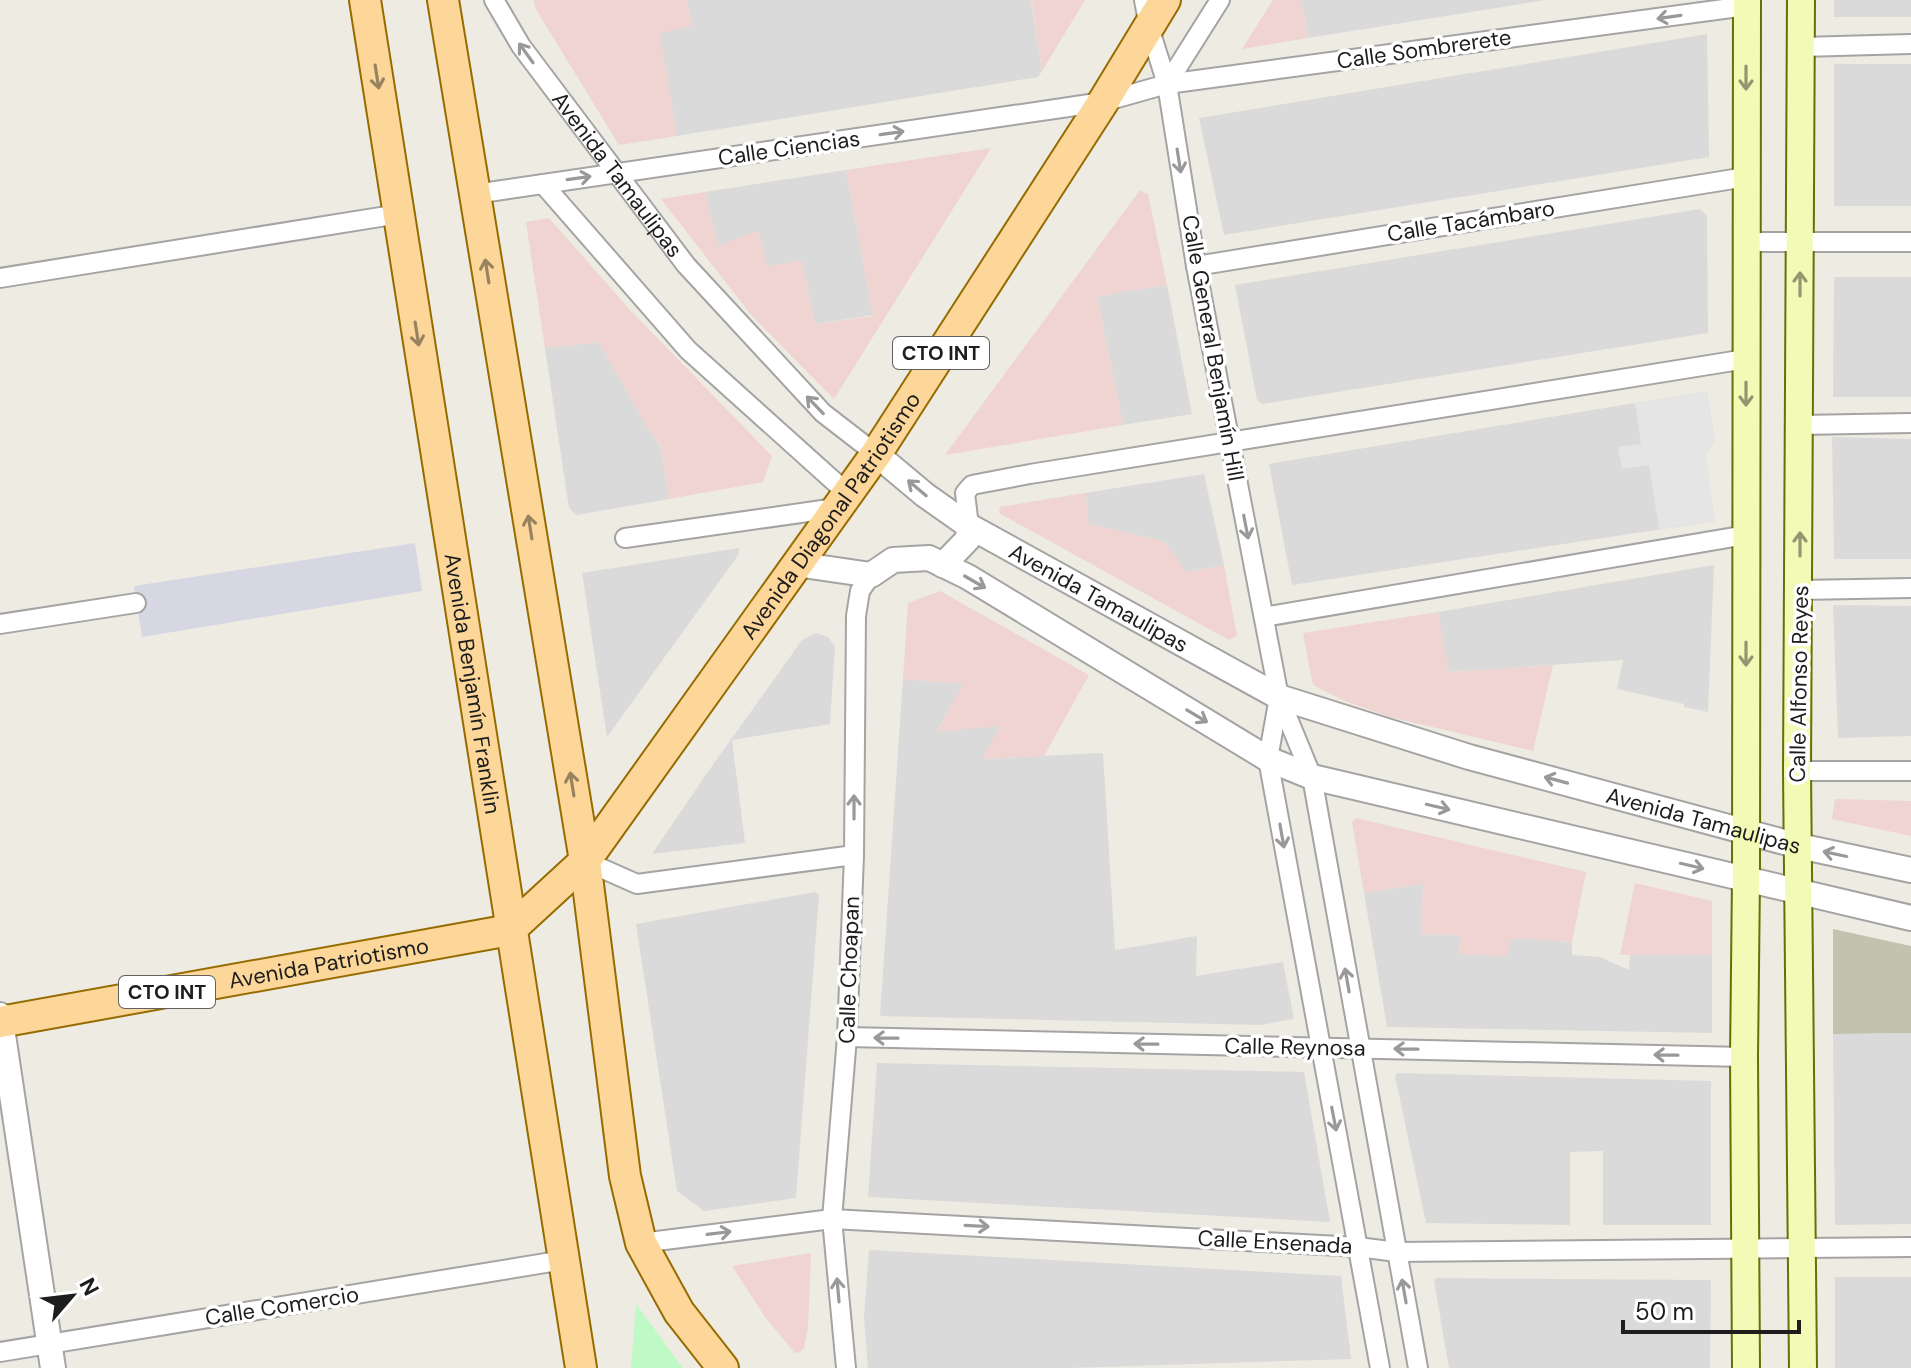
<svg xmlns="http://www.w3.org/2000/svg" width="1911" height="1368" font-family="'DM Sans',sans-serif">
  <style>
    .residential { fill: #dbdada }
    .commercial { fill: #efd4d1 }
    .construction { fill: #c2c3ae }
    .park { fill: #bef9c6 }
    .parking { fill: #e5e5e5 }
    .plaza { fill: #d7d7e4 }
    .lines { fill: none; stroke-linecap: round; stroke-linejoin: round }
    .minor-casing { stroke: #a4a4a4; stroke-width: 22 }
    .tertiary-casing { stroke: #a4a4a4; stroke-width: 28 }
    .secondary-casing { stroke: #627304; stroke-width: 30 }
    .primary-casing { stroke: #966c00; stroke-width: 34 }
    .minor { stroke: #fff; stroke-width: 18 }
    .tertiary { stroke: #fff; stroke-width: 24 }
    .secondary { stroke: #f2fab5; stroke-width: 26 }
    .primary { stroke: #fcd799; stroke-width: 30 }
    .oneway { stroke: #999 }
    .oneway2 { stroke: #988361 }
    .oneway3 { stroke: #929771 }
    .labels { text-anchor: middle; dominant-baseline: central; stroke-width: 7; stroke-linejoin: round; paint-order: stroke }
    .shield { fill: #fff; stroke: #616161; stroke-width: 2 }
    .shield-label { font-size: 20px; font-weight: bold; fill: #1d1d1d }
    .street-label { font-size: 22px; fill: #1d1d1d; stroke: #fff }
  </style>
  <rect width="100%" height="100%" fill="#eeebe2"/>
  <g class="residential">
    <polygon points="687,0 1031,0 1042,71 1038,77 677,136 659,32 692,26"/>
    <polygon points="1301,0 1546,0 1308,38"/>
    <rect x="1834" y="0" width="77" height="17"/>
    <polygon points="1707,34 1709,157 1224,235 1199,118"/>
    <rect x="1834" y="64" width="77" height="142"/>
    <polygon points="846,170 873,315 815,324 802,262 766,267 718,246 705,192"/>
    <polygon points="1700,209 1707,216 1708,333 1262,404 1257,400 1235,285"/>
    <polygon points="1834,277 1911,277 1911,397 1833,397"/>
    <polygon points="1167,285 1192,414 1123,425 1097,296"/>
    <polygon points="599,342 649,430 661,446 669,499 577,515 569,508 545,348"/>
    <polygon points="1707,391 1715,441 1705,454 1715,521 1292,585 1269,464"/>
    <polygon points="1832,437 1911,439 1911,559 1834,559"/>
    <polygon points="1204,474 1224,565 1186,572 1163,541 1089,524 1085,493"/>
    <polygon points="739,548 739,554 607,737 582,573"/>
    <polygon points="1714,565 1708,712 1684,707 1684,704 1617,689 1623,660 1448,672 1438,612"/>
    <polygon points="1833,605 1911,606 1911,736 1838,738"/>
    <polygon points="816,633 828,637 835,646 830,724 732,740 745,843 652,854 707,773 802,640"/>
    <polygon points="903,679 964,684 937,731 1001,725 983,759 1103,753 1115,950 1197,936 1196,976 1283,962 1294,1019 1260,1025 880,1016"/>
    <polygon points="1423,884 1421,934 1461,935 1459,954 1511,938 1572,942 1572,955 1600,957 1629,970 1630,955 1712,955 1712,1033 1387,1027 1364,893"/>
    <polygon points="815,892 819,895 796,1198 704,1211 677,1191 636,924"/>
    <polygon points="1911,1033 1911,1224 1835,1225 1833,1034"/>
    <polygon points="877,1063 1304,1072 1330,1222 868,1197"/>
    <polygon points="1397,1073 1711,1081 1711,1225 1603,1225 1603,1151 1570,1152 1570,1225 1426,1223 1395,1076"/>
    <polygon points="869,1250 1341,1276 1351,1359 1069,1368 868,1368 864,1317"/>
    <rect x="1835" y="1277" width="76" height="91"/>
    <polygon points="1436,1278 1711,1280 1710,1368 1449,1368 1434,1281"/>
  </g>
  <g class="commercial">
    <polygon points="533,0 687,0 692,26 660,33 677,136 619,145 537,11"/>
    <polygon points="1031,0 1085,0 1042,71 1032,3"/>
    <polygon points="1273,0 1301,0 1308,38 1242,49"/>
    <polygon points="991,148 834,399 752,316 661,199 705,192 718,246 759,230 767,266 802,261 815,324 873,316 846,170"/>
    <polygon points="1140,190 1148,194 1167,285 1097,296 1123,425 945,455"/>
    <polygon points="549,218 630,310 772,456 763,482 669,499 661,445 649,430 599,342 545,348 526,222"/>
    <polygon points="1085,493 1089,524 1163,541 1187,572 1224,565 1237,636 1229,640 999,513 1000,507"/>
    <polygon points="940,591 1089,675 1044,756 982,759 1000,726 937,732 963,684 903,679 908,603"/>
    <polygon points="1438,612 1449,672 1553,665 1533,751 1390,717 1345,701 1315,686 1312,681 1303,633"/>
    <polygon points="1835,799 1911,801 1911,836 1832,819"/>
    <polygon points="1356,818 1586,872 1572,942 1511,938 1507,956 1459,954 1461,935 1421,934 1423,884 1364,893 1352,822"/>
    <polygon points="1635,883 1712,901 1712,955 1620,955"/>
    <polygon points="811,1253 808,1328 804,1348 798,1353 794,1352 765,1317 732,1266"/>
  </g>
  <polygon class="construction" points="1833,929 1911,946 1911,1033 1833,1034"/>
  <polygon class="park" points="636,1304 683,1368 631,1368"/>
  <polygon class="parking" points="1707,391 1715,441 1705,454 1715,521 1659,529 1649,465 1622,469 1618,447 1641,444 1635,403"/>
  <polygon class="plaza" points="415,543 422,591 142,637 134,586"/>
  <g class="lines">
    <g class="minor-casing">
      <g id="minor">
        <path id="s1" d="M 494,0 L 521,46 L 686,265 L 823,413 L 876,454"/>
        <polyline points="1144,0 1149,27 1167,84 1196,266 1279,697 1312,777 1418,1368"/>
        <polyline points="1801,47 1911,44"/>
        <polyline points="1167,84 1220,0"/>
        <polyline points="543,184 688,350 847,493"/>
        <polyline points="475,194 1103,102 1167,84 1746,6"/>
        <polyline points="1746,242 1911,242"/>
        <polyline points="1196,266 1746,177"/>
        <polyline points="0,278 399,214"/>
        <polyline points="1800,425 1911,423"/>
        <polyline points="969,526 965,493 972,485 1030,474 1746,359"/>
        <polyline points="625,538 836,508"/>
        <polyline points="1800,590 1911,588"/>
        <polyline points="1264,617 1746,535"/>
        <polyline points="0,624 136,603"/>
        <polyline points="1279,697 1268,759 1380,1368"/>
        <polyline points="1797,771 1911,771"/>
        <polyline points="585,861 637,884 854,855"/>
        <polyline points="847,1037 1744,1057"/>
        <polyline points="641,1243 832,1219 1358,1247 1397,1252 1911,1247"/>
        <polyline points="0,1352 564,1260"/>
        <polyline points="846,1368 832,1219 847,1037 854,855 856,616 860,591 871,575"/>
      </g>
    </g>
    <g class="tertiary-casing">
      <g id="tertiary">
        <path id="s2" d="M 876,454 L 925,495 L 969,526 L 1279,697 L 1469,757 L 1799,846 L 1911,870"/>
        <polyline points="796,564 871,575 893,560 929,558 968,577 1268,759 1312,777 1911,918"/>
        <polyline points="943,565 968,539 969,526"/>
        <polyline points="0,1015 53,1368"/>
      </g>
    </g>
    <g class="secondary-casing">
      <g id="secondary">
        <polyline points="1801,0 1797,771 1803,1368"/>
        <polyline points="1746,1368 1744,1057 1746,879 1747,0"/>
      </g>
    </g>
    <g class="primary-casing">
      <g id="primary">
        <path id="s3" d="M 365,0 L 581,1368"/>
        <polyline points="443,0 585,861 625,1176 641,1243 679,1312 723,1368"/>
        <path id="s4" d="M 0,1022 L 510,930 L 585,861 L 876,454 L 1103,102 L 1165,0"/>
      </g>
    </g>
    <use href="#minor" class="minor"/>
    <use href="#tertiary" class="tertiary"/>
    <use href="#secondary" class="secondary"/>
    <use href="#primary" class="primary"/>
  </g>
  <defs><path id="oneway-shaft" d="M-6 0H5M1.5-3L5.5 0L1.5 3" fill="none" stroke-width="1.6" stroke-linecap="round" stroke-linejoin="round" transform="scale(2)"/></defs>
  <g class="oneway">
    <use href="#oneway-shaft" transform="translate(1669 17) rotate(172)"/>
    <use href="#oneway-shaft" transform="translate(526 53) rotate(-126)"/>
    <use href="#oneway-shaft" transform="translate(892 133) rotate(-8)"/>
    <use href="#oneway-shaft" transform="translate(1179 161) rotate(81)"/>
    <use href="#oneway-shaft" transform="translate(579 178) rotate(-8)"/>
    <use href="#oneway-shaft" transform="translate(815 405) rotate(-134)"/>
    <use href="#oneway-shaft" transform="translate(917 488) rotate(-140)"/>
    <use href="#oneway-shaft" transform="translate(1246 527) rotate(79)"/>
    <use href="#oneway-shaft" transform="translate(975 582) rotate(30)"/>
    <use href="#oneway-shaft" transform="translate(1197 716) rotate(31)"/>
    <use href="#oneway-shaft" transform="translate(1556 780) rotate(-165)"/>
    <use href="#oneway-shaft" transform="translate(854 807) rotate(-90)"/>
    <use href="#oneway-shaft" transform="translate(1438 807) rotate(13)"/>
    <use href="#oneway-shaft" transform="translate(1282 836) rotate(80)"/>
    <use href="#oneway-shaft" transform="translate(1835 854) rotate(-168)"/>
    <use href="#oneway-shaft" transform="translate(1692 866) rotate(13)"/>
    <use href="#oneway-shaft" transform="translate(1347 980) rotate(-100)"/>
    <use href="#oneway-shaft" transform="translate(886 1038) rotate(-179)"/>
    <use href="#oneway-shaft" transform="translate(1146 1044) rotate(-179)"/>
    <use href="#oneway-shaft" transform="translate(1406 1049) rotate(-179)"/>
    <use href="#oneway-shaft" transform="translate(1666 1055) rotate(-179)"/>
    <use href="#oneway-shaft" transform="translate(1334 1119) rotate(79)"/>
    <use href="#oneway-shaft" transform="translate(977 1226) rotate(3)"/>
    <use href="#oneway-shaft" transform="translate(719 1233) rotate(-7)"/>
    <use href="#oneway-shaft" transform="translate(838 1290) rotate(-95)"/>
    <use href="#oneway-shaft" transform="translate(1404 1291) rotate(-100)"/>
  </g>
  <g class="oneway2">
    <use href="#oneway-shaft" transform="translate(377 77) rotate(81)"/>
    <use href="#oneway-shaft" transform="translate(487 271) rotate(-99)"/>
    <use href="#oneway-shaft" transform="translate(417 334) rotate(81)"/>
    <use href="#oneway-shaft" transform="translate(530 527) rotate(-99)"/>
    <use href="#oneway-shaft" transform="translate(572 784) rotate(-99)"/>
  </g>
  <g class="oneway3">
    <use href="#oneway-shaft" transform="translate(1746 78) rotate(90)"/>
    <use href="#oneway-shaft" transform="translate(1800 284) rotate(-90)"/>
    <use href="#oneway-shaft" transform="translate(1746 394) rotate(90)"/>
    <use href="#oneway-shaft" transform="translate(1800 544) rotate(-90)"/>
    <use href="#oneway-shaft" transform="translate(1746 654) rotate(90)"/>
  </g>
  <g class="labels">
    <g class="shield">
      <rect x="893" y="337" width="96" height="32" rx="6"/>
      <rect x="119" y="976" width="96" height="32" rx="6"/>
    </g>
    <g class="shield-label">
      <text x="941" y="353">CTO INT</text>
      <text x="167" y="992">CTO INT</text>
    </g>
    <g class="street-label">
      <text transform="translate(1424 49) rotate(-8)">Calle Sombrerete</text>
      <text transform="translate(789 148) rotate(-8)">Calle Ciencias</text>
      <text stroke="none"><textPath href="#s1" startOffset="214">Avenida Tamaulipas</textPath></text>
      <text transform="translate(1471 221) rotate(-9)">Calle Tacámbaro</text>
      <text transform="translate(1213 348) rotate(80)">Calle General Benjamín Hill</text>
      <text stroke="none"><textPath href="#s4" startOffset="1044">Avenida Diagonal Patriotismo</textPath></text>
      <text stroke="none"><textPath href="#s2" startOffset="266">Avenida Tamaulipas</textPath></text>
      <text stroke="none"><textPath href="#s3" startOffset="692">Avenida Benjamín Franklin</textPath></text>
      <text transform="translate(1799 684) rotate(-89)">Calle Alfonso Reyes</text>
      <text stroke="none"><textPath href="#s2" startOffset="914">Avenida Tamaulipas</textPath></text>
      <text stroke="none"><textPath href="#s4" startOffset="334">Avenida Patriotismo</textPath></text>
      <text transform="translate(849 970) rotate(-88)">Calle Choapan</text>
      <text transform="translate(1295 1047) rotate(1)">Calle Reynosa</text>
      <text transform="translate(1275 1242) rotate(3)">Calle Ensenada</text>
      <text transform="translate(282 1306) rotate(-9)">Calle Comercio</text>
    </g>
  </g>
  <g transform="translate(72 1296) rotate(62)" stroke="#ffffff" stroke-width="6" paint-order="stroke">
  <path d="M0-6L14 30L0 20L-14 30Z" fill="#1d1d1d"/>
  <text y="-12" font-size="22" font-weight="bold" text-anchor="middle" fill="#1d1d1d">N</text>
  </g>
  <path d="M1623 1320v12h176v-12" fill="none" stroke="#1d1d1d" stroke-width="4"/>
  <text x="1635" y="1320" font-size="24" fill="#1d1d1d" stroke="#ffffff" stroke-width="6" paint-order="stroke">50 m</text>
</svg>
